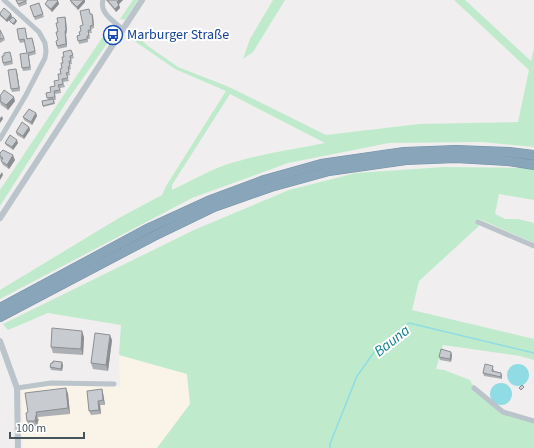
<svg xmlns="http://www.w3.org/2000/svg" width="534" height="448" font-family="'Source Sans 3',sans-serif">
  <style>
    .commercial { fill: #faf3e8 }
    .green { fill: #bfebcc; fill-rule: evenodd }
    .water { fill: #90dce4 }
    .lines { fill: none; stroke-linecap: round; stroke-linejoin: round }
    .stream { stroke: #90dce4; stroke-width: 1.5 }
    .motorway-casing { stroke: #7491a5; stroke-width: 10 }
    .minor { stroke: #bac4ca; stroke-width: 5 }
    .tertiary { stroke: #bac4ca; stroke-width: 6 }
    .motorway { stroke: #89a5b9; stroke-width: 9 }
    .wall { fill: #acafb3 }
    .shaded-wall { fill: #8c8f92 }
    .building { fill: #c8ccd0; stroke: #8c8f92 }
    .labels { text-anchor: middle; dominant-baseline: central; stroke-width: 4; stroke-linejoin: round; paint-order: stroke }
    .transit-label { font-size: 14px; fill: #164399; stroke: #fff; text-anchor: start }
    .water-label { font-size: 15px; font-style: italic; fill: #16828f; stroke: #fff }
  </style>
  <rect width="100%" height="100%" fill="#f0eeee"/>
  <polygon class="commercial" points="119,355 187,374 190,404 157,448 23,448 22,389 55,385 120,387"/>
  <g class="green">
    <polygon points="133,0 138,0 125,20 120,19"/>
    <polygon points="273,0 285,0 253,52 243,59 250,39"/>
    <path d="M 454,0 L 465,0 L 531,61 L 534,48 L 534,147 L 482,142 L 389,143 L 288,163 L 192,198 L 0,299 L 0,290 L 119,218 L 162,195 L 166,186 L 226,91 L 175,69 L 130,38 L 135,34 L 148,46 L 178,67 L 229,87 L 326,135 L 419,124 L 518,122 L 529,70 ZM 230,94 L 325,143 C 291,150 258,154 225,165 C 206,172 189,182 172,190 L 172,185 Z"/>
    <polygon points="110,26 116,31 69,98 0,206 0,190"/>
    <polygon points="444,167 524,168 534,170 534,200 499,194 495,214 505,219 518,219 534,223 534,243 479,219 479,226 419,281 412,310 534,339 534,360 520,356 443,345 436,369 444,370 470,380 472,384 504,411 534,419 534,448 157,448 190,404 187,374 119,355 121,325 48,313 8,330 3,324 194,230 289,190 356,173"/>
  </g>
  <g class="water">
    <circle cx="518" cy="375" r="11"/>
    <circle cx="501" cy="394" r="11"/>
  </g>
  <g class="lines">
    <polyline class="stream" points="330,448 330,444 357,376 375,351 409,323 534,353"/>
    <g class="motorway-casing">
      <g id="motorway">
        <polyline points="0,308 149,228 208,201 264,180 321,164 404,152 456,150 509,152 534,155"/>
        <polyline points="0,317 154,236 214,207 271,187 329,171 406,160 456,158 508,161 534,165"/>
      </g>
    </g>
    <g class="minor">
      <path d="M 103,0 C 99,13 114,21 122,29"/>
      <polyline points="0,139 26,95 45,58 46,51 45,43 39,32 4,0"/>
      <polyline points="478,222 534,246"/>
      <polyline points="17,388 51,383 114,384"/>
      <polyline points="474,388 503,412 534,421"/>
    </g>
    <g class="tertiary">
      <polyline points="0,218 142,0"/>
      <polyline points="0,341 17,388 18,448"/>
    </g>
    <use href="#motorway" class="motorway"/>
  </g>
  <g class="wall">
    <polygon points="16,0 26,0 27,4 19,7"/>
    <polygon points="70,0 85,0 85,2 78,10 71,3"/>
    <polygon points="106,0 123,0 119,4 120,8 116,12"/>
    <polygon points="58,1 59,4 52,12 46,6 45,4"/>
    <polygon points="39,3 44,17 35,20 30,6"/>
    <polygon points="0,13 11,14 12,17 16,20 17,21 14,25 10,22 9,20 7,22 0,16"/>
    <polygon points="91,14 93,16 94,28 91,29 92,33 89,33 90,39 88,39 88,42 79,44 77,36 80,35 83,25"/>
    <polygon points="65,17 66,20 67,33 66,34 67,47 58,49 57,46 58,40 58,23"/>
    <polygon points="25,28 27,38 33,40 36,54 29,56 31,70 23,71 22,68 27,53 25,42 20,43 19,40"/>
    <polygon points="0,30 5,40 0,43"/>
    <polygon points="72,53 74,58 71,59 72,64 70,64 71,69 69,70 70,75 67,76 69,81 63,82 65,87 60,88 61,93 55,94 56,100 54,100 55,104 43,107 43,106 48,100 46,93 51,92 59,80 64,57"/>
    <polygon points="11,55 13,64 4,66 3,63"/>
    <polygon points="17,72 20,91 12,92 11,89"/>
    <polygon points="0,96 15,101 8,110 1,105 0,102 1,99"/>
    <polygon points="36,113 37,116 32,125 24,120 23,117"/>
    <polygon points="29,127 30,130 24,139 17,135 16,132"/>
    <polygon points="5,143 18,143 13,150 6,145"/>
    <polygon points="0,153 15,160 9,169 3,165 1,161 1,160 0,159"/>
    <polygon points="84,337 83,355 53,353 51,347"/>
    <polygon points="112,340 108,371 93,369 91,363"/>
    <polygon points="452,355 451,362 440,360 439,357"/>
    <polygon points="63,365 62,371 51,370 50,367"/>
    <polygon points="494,369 494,371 501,373 502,376 502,379 484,376 483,373"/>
    <polygon points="66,388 68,394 70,414 38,417 39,421 38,421 37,426 29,427 27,421 26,413"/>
    <polygon points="102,389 103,393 105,405 100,405 101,414 91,415 89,411"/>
  </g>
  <g class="shaded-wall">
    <polygon points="84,0 85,0 85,2 78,10 77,7"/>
    <polygon points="119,0 123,0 118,5 117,2"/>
    <polygon points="58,1 59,4 52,12 51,9"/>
    <polygon points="119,5 120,8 116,12 115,9"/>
    <polygon points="11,14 12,17 7,22 6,20"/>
    <polygon points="92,14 93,16 94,28 93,25"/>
    <polygon points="65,17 66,20 67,33 66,30"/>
    <polygon points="16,20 17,21 14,25 13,24"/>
    <polygon points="65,31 66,34 67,47 66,44"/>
    <polygon points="16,69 17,72 20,91 19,88"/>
    <polygon points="14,97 15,101 8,110 6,105"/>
    <polygon points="36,113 37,116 32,125 31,122"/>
    <polygon points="2,116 3,119 0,123 0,118"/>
    <polygon points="29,127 30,130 24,139 23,136"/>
    <polygon points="17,140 18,143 13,150 12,147"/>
    <polygon points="13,155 15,160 9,169 7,165"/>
    <polygon points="2,172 3,175 0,180 0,175"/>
    <polygon points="82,331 84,337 83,355 81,349"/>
    <polygon points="110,335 112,340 108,371 106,365"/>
    <polygon points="451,352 452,355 451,362 450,359"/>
    <polygon points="62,362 63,365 62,371 61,369"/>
    <polygon points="501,373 502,376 502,379 501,377"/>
    <polygon points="66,388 68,394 70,414 68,408"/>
    <polygon points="102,389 103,393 105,405 103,400"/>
    <polygon points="98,401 100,405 101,414 99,410"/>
    <polygon points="36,415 38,421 37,426 35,421"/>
  </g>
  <g class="building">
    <polygon points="16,0 26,0 26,1 18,4"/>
    <polygon points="48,0 57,0 58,1 51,9 45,4"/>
    <polygon points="70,0 84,0 77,7"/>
    <polygon points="107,0 119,0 117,2 119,5 115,9"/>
    <polygon points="39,3 43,14 34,17 30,6"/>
    <polygon points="4,8 11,14 6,20 0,14 0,13"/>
    <polygon points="89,9 90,14 92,14 93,25 90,26 91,30 88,30 89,36 87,36 87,39 78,41 77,36 80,35 79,32 81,31 80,26 83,25 80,11"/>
    <polygon points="13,17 16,20 13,24 9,20"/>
    <polygon points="65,17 66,30 65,31 66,44 57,46 56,41 58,40 56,32 58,32 56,23 58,23 57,18"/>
    <polygon points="25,28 27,39 32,38 35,51 28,53 30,67 22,68 20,54 27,53 24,39 19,40 17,29"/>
    <polygon points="0,30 4,38 0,39"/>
    <polygon points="71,50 73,55 70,56 71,61 69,61 70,66 68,67 69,72 66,73 68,78 62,79 63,84 58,85 60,90 54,91 55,97 47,98 46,93 51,92 50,87 55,86 54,81 59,80 58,74 61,74 60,69 62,68 61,63 63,63 62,57 64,57 63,52"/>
    <polygon points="10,52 12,61 3,63 2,56 4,56 4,53"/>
    <polygon points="16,69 19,88 11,89 8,70"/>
    <polygon points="4,90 14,97 6,105 0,101 1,98 0,96"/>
    <polygon points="53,99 54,103 43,106 42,101"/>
    <polygon points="29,109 36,113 31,122 23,117"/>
    <polygon points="22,122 29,127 23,136 16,132"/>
    <polygon points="10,135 17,140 12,147 5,143"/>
    <polygon points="3,150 13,155 7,165 1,161 3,158 0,156 0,153"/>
    <polygon points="52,328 82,331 81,349 51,347"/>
    <polygon points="95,333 110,335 106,365 91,363"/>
    <polygon points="441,349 451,352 450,359 439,357"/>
    <polygon points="53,361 62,362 61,369 50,367 51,363 53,363"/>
    <polygon points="485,364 493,366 492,371 501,373 501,377 483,373"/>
    <polygon points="522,385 524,387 521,390 519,388"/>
    <polygon points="66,388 68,408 36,412 37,415 36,415 35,421 27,421 26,413 28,412 25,393"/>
    <polygon points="102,389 103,400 98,401 99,410 89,411 87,391"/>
  </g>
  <defs>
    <g id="bus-ring" transform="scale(1)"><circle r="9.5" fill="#fff" stroke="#1a4fb4" stroke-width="1.5"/><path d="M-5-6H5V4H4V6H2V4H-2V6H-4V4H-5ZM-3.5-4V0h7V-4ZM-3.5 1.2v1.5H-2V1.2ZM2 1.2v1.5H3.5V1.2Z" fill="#1a4fb4"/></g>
  </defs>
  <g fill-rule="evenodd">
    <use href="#bus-ring" x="113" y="35"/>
  </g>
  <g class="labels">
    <g class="transit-label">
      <text x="127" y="35">Marburger Straße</text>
    </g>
    <g class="water-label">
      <text transform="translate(392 341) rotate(-38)">Bauna</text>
    </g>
  </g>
  <path d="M10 432v6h74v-6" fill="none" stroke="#47535a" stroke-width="2"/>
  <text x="16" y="432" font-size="12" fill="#47535a" stroke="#ffffff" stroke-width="3" paint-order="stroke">100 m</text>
</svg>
